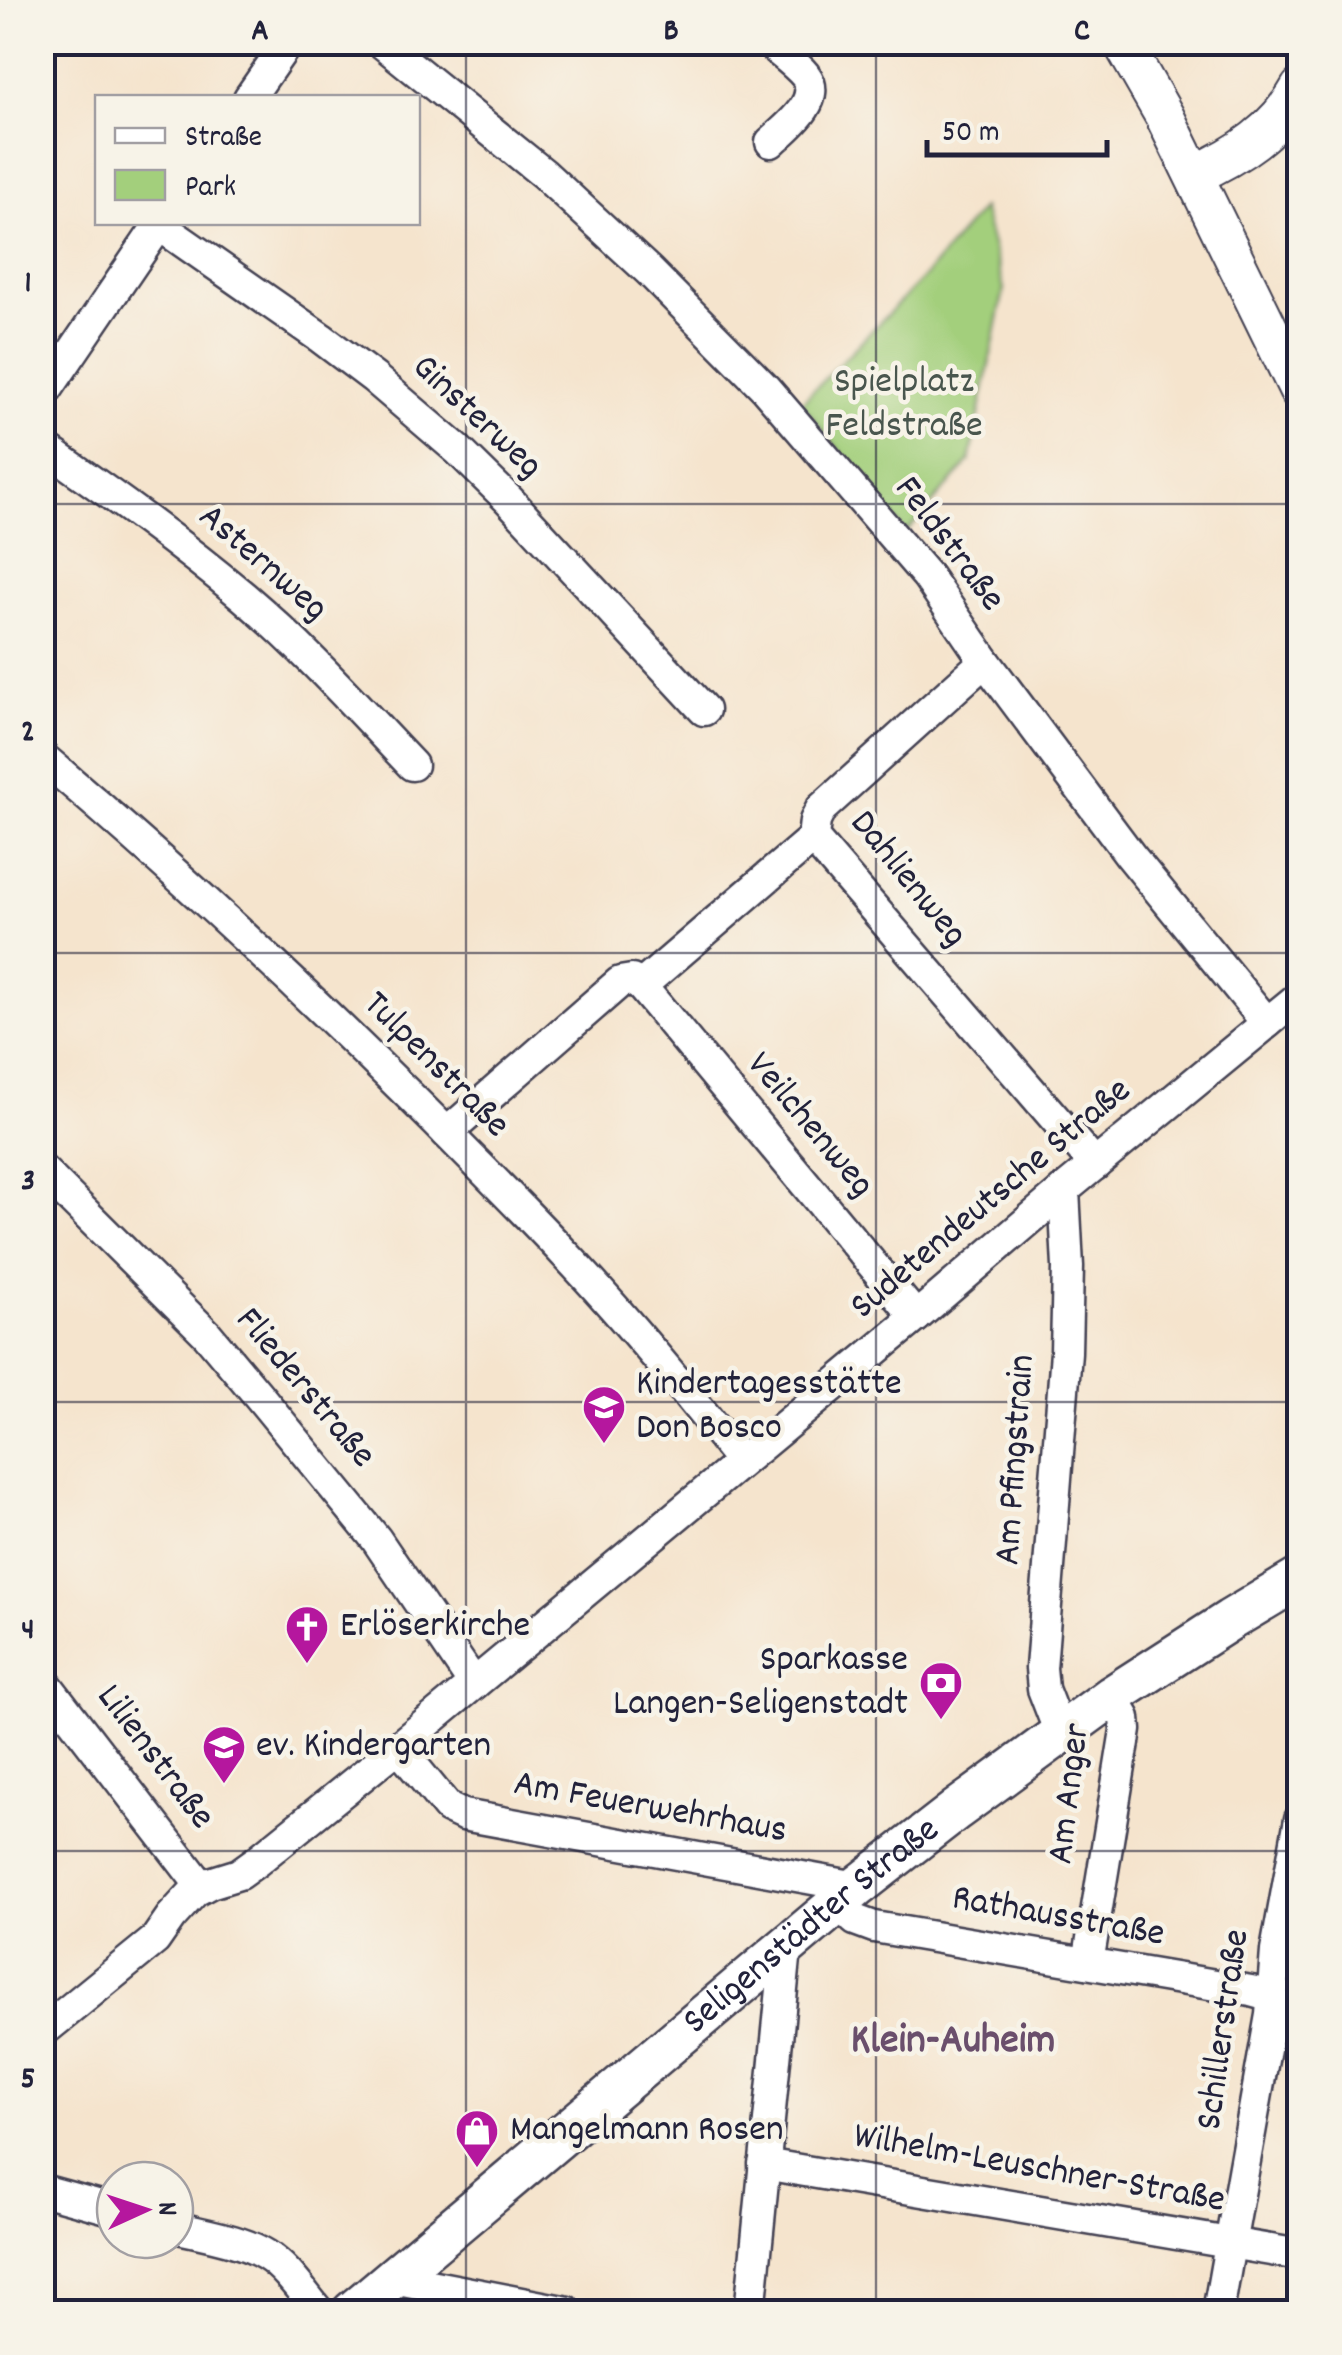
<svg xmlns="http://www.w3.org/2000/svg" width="1342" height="2355" font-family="Dekko,sans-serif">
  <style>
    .green { fill: #a3cf7c; stroke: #62785c; stroke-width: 2.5 }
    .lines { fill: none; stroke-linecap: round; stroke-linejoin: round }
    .minor-casing { stroke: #423f51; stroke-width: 35 }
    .tertiary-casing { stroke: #423f51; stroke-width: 42 }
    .secondary-casing { stroke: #423f51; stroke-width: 45 }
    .minor { stroke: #fff; stroke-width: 30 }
    .tertiary { stroke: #fff; stroke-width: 38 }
    .secondary { stroke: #fff; stroke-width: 40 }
    .grid { fill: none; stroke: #22223b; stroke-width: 2.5; stroke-opacity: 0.55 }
    .labels { text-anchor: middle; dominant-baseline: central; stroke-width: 9; stroke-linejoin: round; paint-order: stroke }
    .park-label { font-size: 38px; fill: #49564e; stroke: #f7f3e8 }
    .street-label { font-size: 38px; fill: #22223b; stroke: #f7f3e8 }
    .poi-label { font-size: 38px; fill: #22223b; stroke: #f7f3e8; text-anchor: start }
    .quarter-label { font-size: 42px; font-weight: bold; fill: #6a4f6c; stroke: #f7f3e8 }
    .neatline { fill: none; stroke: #22223b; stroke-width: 4 }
    .grid-label { font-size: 32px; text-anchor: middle; font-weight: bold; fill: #22223b }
  </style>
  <rect width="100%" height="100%" fill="#f7f3e8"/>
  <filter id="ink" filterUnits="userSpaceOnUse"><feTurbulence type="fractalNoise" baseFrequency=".01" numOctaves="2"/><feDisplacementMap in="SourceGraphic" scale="20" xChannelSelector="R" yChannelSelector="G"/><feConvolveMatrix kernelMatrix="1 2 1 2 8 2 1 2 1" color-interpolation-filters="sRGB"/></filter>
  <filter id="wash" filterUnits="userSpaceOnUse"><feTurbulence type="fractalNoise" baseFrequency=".0048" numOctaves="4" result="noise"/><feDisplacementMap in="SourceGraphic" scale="40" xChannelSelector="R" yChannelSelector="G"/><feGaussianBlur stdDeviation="2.25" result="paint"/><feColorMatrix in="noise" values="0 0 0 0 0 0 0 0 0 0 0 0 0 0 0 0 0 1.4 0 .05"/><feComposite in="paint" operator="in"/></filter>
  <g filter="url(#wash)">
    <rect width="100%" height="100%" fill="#f5e4cd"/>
    <polygon class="green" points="982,208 1004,289 970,461 906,533 801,403 926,275"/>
  </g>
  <g filter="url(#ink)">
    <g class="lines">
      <g class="minor-casing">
        <g id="minor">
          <polyline points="381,42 544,174 649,271 765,388 927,576 985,661 1130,855 1267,1023"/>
          <path d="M 768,42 C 780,53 795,63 805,75 C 824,100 787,127 771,142"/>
          <polyline points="249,98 288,42"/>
          <polyline points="159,225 321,338 374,378 458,450 509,500 704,710"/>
          <polyline points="42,397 161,222"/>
          <path d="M 42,446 C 111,494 180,543 244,597 C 304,648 357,707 412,765"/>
          <polyline points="985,661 821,809 815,821 813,838 1095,1165"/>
          <path d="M 42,757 C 179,873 310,996 437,1123 C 479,1166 523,1209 564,1253 C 627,1319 685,1390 741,1461"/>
          <polyline points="641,986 813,838"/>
          <polyline points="447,1133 620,982 632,980 641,986 916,1317"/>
          <polyline points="42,1170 207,1334 259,1396 376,1539 474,1684"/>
          <polyline points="42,1679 202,1887"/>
          <polyline points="1060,1733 1043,1689 1041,1668 1066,1352 1068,1267 1064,1190"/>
          <polyline points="398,1747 448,1808 463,1815 857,1887"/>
          <polyline points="838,1903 855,1920 874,1927 1251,1991 1273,1997"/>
          <polyline points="1088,1963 1126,1730 1125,1718 1112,1696"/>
          <polyline points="42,2032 155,1940 171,1917 195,1891 210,1883 239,1874 257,1861 398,1747 916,1317 1064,1190 1300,996"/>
          <polyline points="764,2164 1300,2255"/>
          <polyline points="42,2190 115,2210"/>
          <path d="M 175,2227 C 202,2234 242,2240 266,2255 C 287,2268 303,2293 319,2312"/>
          <polyline points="393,2278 568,2312"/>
          <polyline points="750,2312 786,1949"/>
          <polyline points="1218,2312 1271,2015 1276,1951 1300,1819"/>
        </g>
      </g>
      <g class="tertiary-casing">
        <g id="tertiary">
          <polyline points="1122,42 1165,117 1300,393"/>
          <path d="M 1194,175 C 1238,155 1276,131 1300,88"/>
        </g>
      </g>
      <g class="secondary-casing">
        <g id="secondary">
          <path id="s1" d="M 352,2312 L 857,1887 L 956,1810 L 1112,1696 L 1230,1620 L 1300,1578"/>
        </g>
      </g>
      <use href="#minor" class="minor"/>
      <use href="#tertiary" class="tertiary"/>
      <use href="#secondary" class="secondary"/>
    </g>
  </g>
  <path class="grid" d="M 466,42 L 466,2312M 876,42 L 876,2312M 42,504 L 1300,504M 42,953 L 1300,953M 42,1402 L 1300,1402M 42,1851 L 1300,1851"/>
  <defs>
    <g id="school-pin" transform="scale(2.25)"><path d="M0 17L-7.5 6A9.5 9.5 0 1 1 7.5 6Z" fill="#b5179e" stroke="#f7f3e8"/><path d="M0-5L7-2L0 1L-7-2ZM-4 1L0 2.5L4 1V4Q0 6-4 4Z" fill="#fff"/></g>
    <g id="church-pin" transform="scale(2.25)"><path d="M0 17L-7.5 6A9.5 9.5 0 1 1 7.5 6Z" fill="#b5179e" stroke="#f7f3e8"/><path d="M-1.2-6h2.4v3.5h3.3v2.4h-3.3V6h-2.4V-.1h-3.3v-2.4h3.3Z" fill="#fff"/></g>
    <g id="bank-pin" transform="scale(2.25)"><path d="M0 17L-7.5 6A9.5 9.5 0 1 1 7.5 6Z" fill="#b5179e" stroke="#f7f3e8"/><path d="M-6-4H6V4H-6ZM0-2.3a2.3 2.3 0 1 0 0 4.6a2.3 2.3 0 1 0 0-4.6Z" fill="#fff"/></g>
    <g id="shop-pin" transform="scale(2.25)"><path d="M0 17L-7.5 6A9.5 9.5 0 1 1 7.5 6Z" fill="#b5179e" stroke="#f7f3e8"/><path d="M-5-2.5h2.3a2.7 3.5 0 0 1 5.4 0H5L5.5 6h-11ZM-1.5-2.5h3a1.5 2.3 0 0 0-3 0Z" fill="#fff"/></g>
  </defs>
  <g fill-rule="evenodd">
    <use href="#school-pin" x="604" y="1407"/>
    <use href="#church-pin" x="307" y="1627"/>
    <use href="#bank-pin" x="941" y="1683"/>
    <use href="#school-pin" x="224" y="1747"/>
    <use href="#shop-pin" x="477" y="2131"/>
  </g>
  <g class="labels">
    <g class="park-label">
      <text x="904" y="383">Spielplatz<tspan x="904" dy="44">Feldstraße</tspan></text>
    </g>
    <g class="street-label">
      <text transform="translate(476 418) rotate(43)">Ginsterweg</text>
      <text transform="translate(948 545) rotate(53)">Feldstraße</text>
      <text transform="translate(262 564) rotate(41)">Asternweg</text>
      <text transform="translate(907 880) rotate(51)">Dahlienweg</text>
      <text transform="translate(435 1066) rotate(45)">Tulpenstraße</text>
      <text transform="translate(809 1126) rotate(50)">Veilchenweg</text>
      <text transform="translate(992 1200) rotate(-40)">Sudetendeutsche Straße</text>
      <text transform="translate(304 1389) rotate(50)">Fliederstraße</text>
      <text transform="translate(1017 1460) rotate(-86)">Am Pfingstrain</text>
      <text transform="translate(154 1758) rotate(53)">Lilienstraße</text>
      <text transform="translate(1071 1794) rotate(-83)">Am Anger</text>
      <text transform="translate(650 1809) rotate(10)">Am Feuerwehrhaus</text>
      <text transform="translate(1058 1918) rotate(10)">Rathausstraße</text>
      <text stroke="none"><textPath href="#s1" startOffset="600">Seligenstädter Straße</textPath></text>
      <text transform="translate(1225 2030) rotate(-82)">Schillerstraße</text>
      <text transform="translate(1039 2170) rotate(10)">Wilhelm-Leuschner-Straße</text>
    </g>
    <g class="poi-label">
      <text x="636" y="1385">Kindertagesstätte<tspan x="636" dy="44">Don Bosco</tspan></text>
      <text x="340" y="1627">Erlöserkirche</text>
      <text x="908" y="1661" text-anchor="end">Sparkasse<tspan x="908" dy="44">Langen-Seligenstadt</tspan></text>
      <text x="256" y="1747">ev. Kindergarten</text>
      <text x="510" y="2131">Mangelmann Rosen</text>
    </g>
    <g class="quarter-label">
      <text x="953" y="2043">Klein-Auheim</text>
    </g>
  </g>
  <rect width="1342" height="2355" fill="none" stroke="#f7f3e8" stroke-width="110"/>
  <rect x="95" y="95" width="325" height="130" fill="#f7f3e8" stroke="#a29fa3" stroke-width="2.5"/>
  <rect x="115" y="128" width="50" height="15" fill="#ffffff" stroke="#a29fa3" stroke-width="2.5"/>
  <text x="185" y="145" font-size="30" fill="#22223b">Straße</text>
  <rect x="115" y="170" width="50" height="30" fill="#a3cf7c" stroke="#a29fa3" stroke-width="2.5"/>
  <text x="185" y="195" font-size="30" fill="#22223b">Park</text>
  <g transform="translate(145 2210) rotate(87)"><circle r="48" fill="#f7f3e8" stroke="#a29fa3" stroke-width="2.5"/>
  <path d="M0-8L18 38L0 25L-18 38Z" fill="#b5179e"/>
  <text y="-15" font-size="28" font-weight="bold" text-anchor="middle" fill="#22223b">N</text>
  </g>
  <path d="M927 140v15h180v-15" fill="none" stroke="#22223b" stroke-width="5"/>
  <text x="942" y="140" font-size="30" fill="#22223b" stroke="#f7f3e8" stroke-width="8" paint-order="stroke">50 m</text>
  <rect x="55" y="55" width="1232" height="2245" class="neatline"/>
  <g class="grid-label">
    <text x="260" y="39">A</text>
    <text x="671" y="39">B</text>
    <text x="1082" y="39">C</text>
    <text x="28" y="291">1</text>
    <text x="28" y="740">2</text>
    <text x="28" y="1189">3</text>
    <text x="28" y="1638">4</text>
    <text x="28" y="2087">5</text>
  </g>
</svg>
